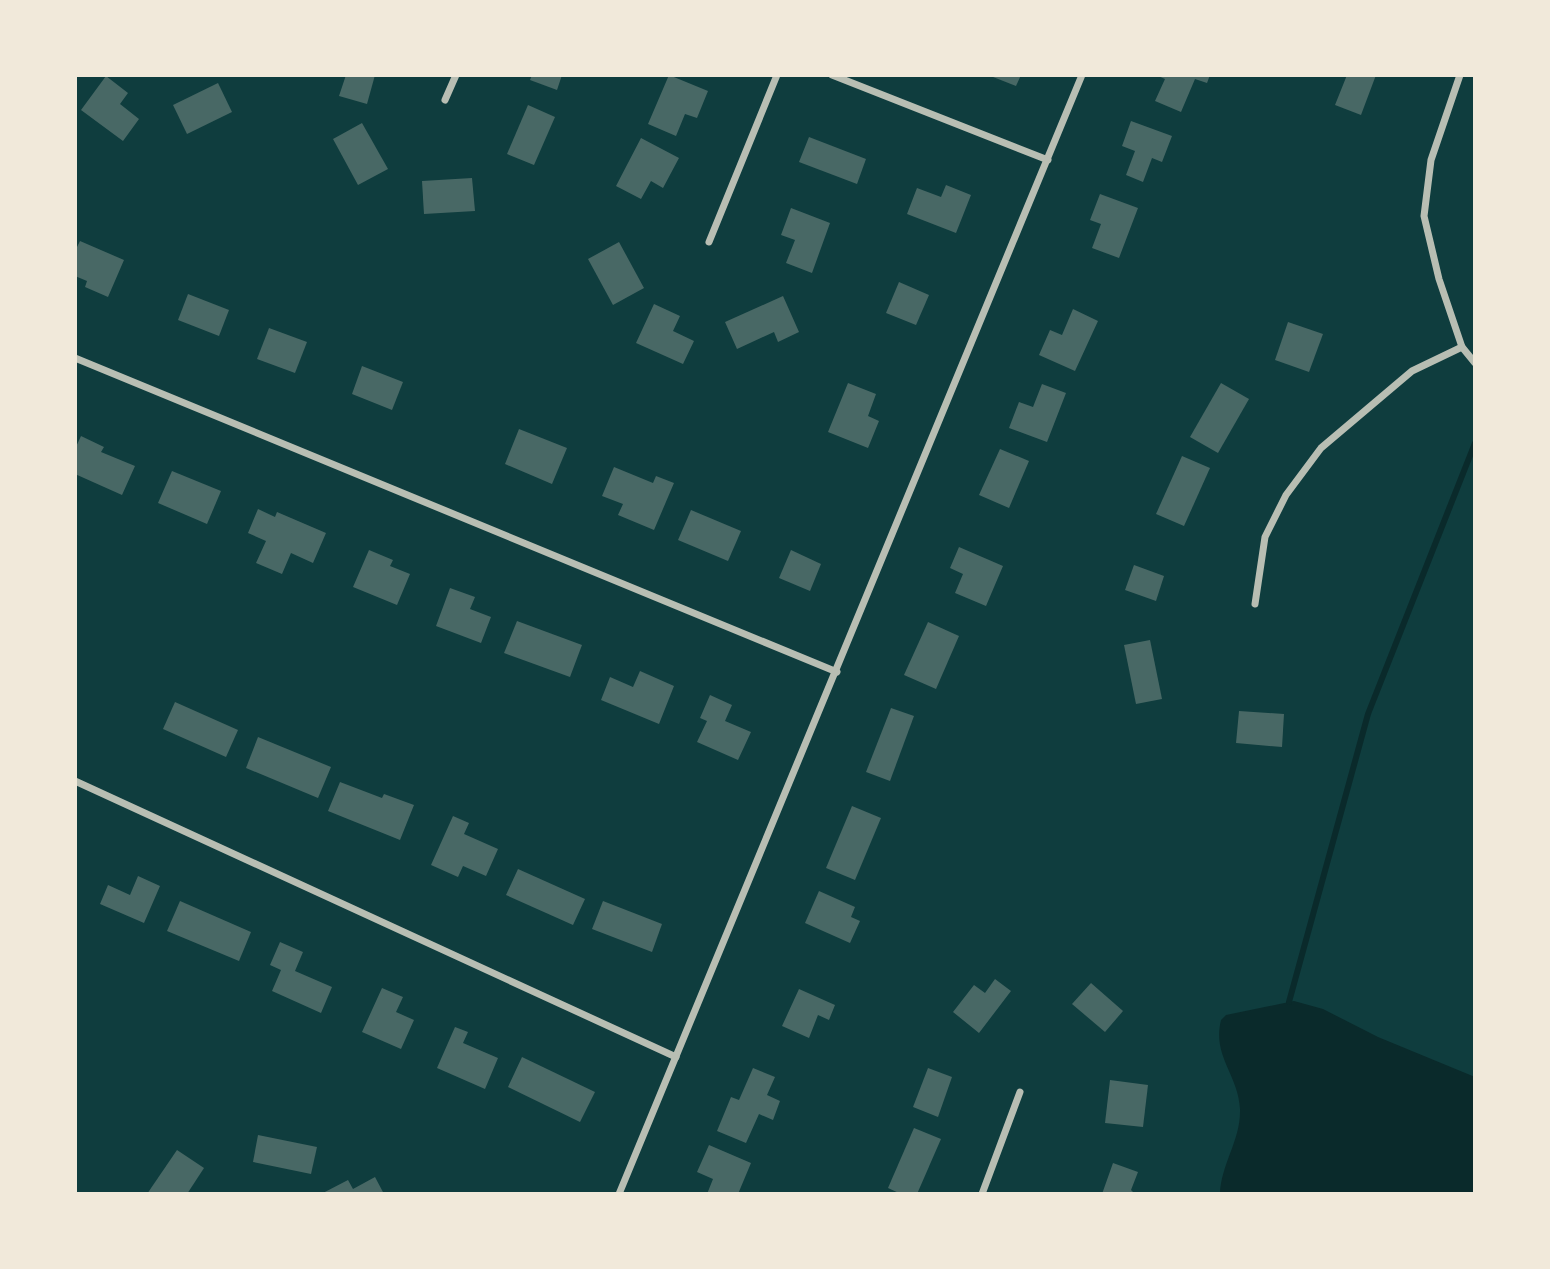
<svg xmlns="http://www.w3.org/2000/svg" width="1550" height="1269" font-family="Inter,sans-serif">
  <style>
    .water { fill: #0a2a2b }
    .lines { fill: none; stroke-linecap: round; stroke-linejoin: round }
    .stream { stroke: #0a2a2b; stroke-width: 6 }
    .building { fill: #486865 }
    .minor { stroke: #b8beb3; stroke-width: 7 }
  </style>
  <rect width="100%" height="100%" fill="#0f3d3e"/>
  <path class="water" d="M 1294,1001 L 1323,1009 L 1378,1037 L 1475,1077 L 1475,1194 L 1220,1194 C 1221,1164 1241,1140 1240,1109 C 1238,1074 1212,1056 1221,1020 L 1226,1015 Z"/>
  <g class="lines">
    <polyline class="stream" points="1289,1002 1368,714 1475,443"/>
  </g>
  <g class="building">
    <polygon points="346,75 375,75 367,104 339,96"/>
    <polygon points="532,75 562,75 557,90 530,80"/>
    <polygon points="669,75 708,91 697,118 685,114 676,136 648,124"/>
    <polygon points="988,75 1021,75 1016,86"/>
    <polygon points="1156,75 1210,75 1207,83 1195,79 1181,112 1155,101 1165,79"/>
    <polygon points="1347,75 1376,75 1361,115 1335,105"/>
    <polygon points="106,76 128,93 120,104 139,119 123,141 81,110"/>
    <polygon points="218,83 232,112 187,134 173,105"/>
    <polygon points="528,105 555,117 534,165 507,154"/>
    <polygon points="1131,121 1172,136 1162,162 1152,158 1143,182 1126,175 1135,151 1122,146"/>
    <polygon points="362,123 388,169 358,185 333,139"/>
    <polygon points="809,137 866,159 857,184 799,162"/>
    <polygon points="641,138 679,158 663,188 651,181 641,199 616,186"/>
    <polygon points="472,178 475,211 424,214 422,181"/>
    <polygon points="946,185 971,195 956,233 907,214 917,188 941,197"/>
    <polygon points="1100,194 1138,208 1119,258 1092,248 1101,224 1090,220"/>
    <polygon points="791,208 830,223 812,273 786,263 795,240 781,235"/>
    <polygon points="80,241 124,260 108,297 85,287 87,281 75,276 75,251"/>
    <polygon points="619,242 644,288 613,305 588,259"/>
    <polygon points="899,282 929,295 916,325 886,313"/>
    <polygon points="188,294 229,310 219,336 178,320"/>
    <polygon points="783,296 799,332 778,342 774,332 737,349 725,322"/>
    <polygon points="654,304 680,316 673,331 694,341 683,364 636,343"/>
    <polygon points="1073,309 1098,321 1075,371 1039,355 1050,330 1062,335"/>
    <polygon points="1288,322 1323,334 1309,372 1275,360"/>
    <polygon points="269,328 307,342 295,373 257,359"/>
    <polygon points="362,366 403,382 392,410 352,394"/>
    <polygon points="848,383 876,394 868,416 879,421 868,448 828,432"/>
    <polygon points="1221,383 1249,399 1218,453 1190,437"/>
    <polygon points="1042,384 1066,393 1047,442 1009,428 1019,402 1033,407"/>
    <polygon points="519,429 567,448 552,484 505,464"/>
    <polygon points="81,436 104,447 101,452 135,466 122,495 75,474 75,449"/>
    <polygon points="1000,449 1029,461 1009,508 979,495"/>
    <polygon points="1182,456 1210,468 1184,526 1156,514"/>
    <polygon points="614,467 653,483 656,476 674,483 654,530 618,515 623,504 602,496"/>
    <polygon points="172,471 221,491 207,524 158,503"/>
    <polygon points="258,509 275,517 277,512 326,533 313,563 291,553 282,574 256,563 266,541 248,533"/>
    <polygon points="691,510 741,531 728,561 678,540"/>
    <polygon points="959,547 1003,566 986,606 955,593 963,574 950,568"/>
    <polygon points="369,550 393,560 390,566 410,574 397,605 353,587"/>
    <polygon points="791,550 821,564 810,591 779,578"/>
    <polygon points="1134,565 1164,576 1156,601 1125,590"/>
    <polygon points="450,588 475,597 470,609 491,617 481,643 436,626"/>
    <polygon points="517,621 582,645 570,677 504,653"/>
    <polygon points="928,622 959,636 936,689 904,675"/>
    <polygon points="1150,640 1162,699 1136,704 1124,645"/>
    <polygon points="640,671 674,686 659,724 601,700 610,677 633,687"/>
    <polygon points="710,695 732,705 725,721 751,732 738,760 697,742 707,721 700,718"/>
    <polygon points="175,702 238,730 226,757 163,729"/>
    <polygon points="891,708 914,716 890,781 866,772"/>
    <polygon points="1239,711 1284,714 1282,747 1236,743"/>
    <polygon points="258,737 331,767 318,798 246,768"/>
    <polygon points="340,782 382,798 384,794 414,805 400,840 328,811"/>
    <polygon points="852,806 881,818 855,880 826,868"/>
    <polygon points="453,816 469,823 464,834 498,849 486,876 463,866 458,877 431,865"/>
    <polygon points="518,869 585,899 573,925 506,895"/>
    <polygon points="138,876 160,886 144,923 100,904 108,885 130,895"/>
    <polygon points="819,891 855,907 851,917 860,921 850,943 805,923"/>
    <polygon points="180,901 251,932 239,961 167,931"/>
    <polygon points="603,901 662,924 652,952 592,929"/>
    <polygon points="280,942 303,952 295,971 332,987 321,1013 272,991 281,970 270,965"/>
    <polygon points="995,979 1011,991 979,1033 953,1012 974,985 985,993"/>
    <polygon points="1091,983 1123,1011 1105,1032 1072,1004"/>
    <polygon points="382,988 403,997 396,1012 414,1020 401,1049 362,1032"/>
    <polygon points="799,989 835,1005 829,1020 818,1015 809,1038 782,1026"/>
    <polygon points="455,1027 468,1032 463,1043 498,1058 485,1089 437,1068"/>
    <polygon points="522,1057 595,1092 580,1122 508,1087"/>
    <polygon points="753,1068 775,1077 767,1095 780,1101 773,1120 759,1114 746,1143 717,1131 731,1097 739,1100"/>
    <polygon points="928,1068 952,1077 938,1117 913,1107"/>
    <polygon points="1110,1080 1148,1085 1143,1127 1105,1123"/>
    <polygon points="914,1128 941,1139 917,1194 901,1194 888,1188"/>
    <polygon points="258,1135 317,1147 311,1174 253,1162"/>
    <polygon points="709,1145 751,1163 738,1194 707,1194 713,1179 697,1172"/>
    <polygon points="177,1150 204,1168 187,1194 147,1194"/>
    <polygon points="1113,1163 1138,1172 1131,1190 1135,1194 1102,1194"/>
    <polygon points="375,1177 384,1194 321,1194 348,1180 353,1189"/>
  </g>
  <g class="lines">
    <g class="minor">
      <polyline points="832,75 1048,160"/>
      <polyline points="1460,75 1431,160 1424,216 1439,279 1462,347 1475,363"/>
      <polyline points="445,100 456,75"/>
      <polyline points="709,242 777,75"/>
      <polyline points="75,358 837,672"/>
      <polyline points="1255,604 1265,537 1286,495 1321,448 1412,371 1462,347"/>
      <polyline points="75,781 676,1057"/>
      <polyline points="619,1194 1082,75"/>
      <polyline points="982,1194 1020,1092"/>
    </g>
  </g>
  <rect width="1550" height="1269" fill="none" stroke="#f1e9da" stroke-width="154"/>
</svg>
